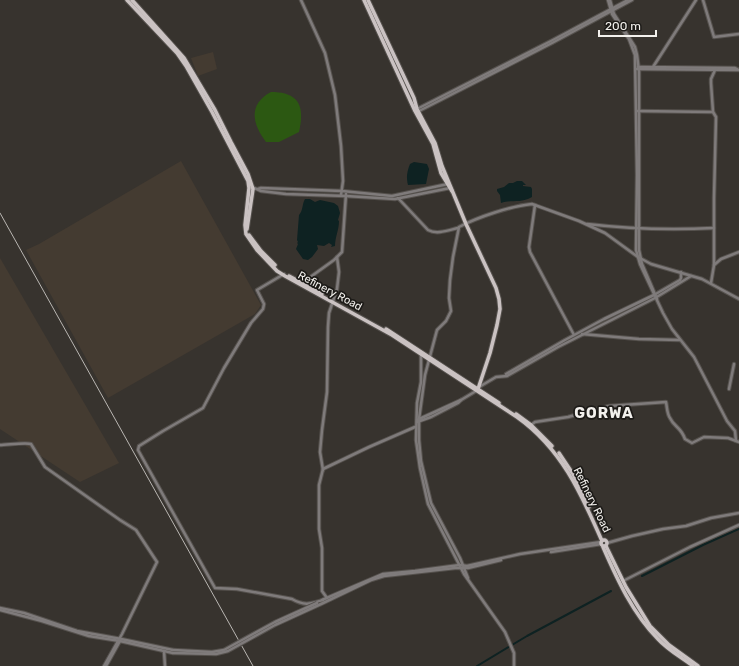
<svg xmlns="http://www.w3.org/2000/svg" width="739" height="666" font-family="Rubik,sans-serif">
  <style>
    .built { fill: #443b31 }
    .green { fill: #2c5812 }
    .water { fill: #0e2222 }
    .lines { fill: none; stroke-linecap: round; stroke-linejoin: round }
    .canal { stroke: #0e2222; stroke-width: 2 }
    .minor-casing { stroke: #55514d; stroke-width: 4.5 }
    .major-casing { stroke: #55514d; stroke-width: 5.5 }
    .minor { stroke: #7f7b7b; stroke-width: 2.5 }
    .major { stroke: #cac2c2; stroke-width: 3.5 }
    .rail { stroke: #bab7b3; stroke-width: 1 }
    .minor-bridge-casing { stroke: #55514d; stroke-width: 4.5; stroke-linecap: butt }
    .minor-bridge { stroke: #7f7b7b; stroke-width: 2.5 }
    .labels { text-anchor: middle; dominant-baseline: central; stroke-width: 3.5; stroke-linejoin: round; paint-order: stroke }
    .street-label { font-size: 11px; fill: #f3f1ed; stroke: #1d1b18 }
    .district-label { font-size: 15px; font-weight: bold; letter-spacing: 1px; fill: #f3f1ed; stroke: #1d1b18 }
  </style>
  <rect width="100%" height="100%" fill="#37332e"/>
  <g class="built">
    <polygon points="213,52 217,69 198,76 191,58"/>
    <polygon points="181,161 261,305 255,314 108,398 26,250 39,244"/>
    <polygon points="0,258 119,463 80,482 0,429"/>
  </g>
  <path class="green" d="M 271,92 C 299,92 305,106 299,132 L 279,142 L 266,142 C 252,124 248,104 271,92 Z"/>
  <g class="water">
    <path d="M 414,162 L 427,164 L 429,169 L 426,184 L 408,185 C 406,177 407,172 410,164 Z"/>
    <path d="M 517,181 L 522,181 L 526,185 L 523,185 L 523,186 L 531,187 L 532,189 L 532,197 C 520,204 512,199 501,203 L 500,195 L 497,191 L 497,189 L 504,187 L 509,183 L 513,183 Z"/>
    <path d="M 305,199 L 310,199 L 315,202 L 320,200 L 334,203 L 338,206 L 340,213 L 338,220 L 339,221 C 339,230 335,237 335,246 L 331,247 L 332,245 L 329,243 L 324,246 L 317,245 L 318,249 L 312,257 L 308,260 L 303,259 L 296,249 L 298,244 L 297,243 L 298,242 L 297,240 L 299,215 C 303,211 302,204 305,199 Z"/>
  </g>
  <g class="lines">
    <g class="canal">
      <polyline points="642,576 703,545 739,529"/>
      <polyline points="477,666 527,636 611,591"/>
    </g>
    <g class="minor-casing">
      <g id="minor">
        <polyline points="301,0 325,53 335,95 341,146 343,181 341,195"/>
        <polyline points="608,0 612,14 629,39 635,55 637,175 636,250 640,264 663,313 672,329 694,357 727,421 735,431 736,441"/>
        <polyline points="610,0 614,14 635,47 637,55 639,71 639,250 642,264 657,299"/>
        <polyline points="703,0 714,37 739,34"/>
        <polyline points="638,67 735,68 737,69"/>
        <polyline points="653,67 696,0"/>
        <polyline points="637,69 739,70"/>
        <polyline points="417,109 551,41 628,0"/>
        <polyline points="419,111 552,43 632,0"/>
        <polyline points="637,111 713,112"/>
        <polyline points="252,187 261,191 286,194 346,196 395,199 450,188"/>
        <polyline points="258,189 261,188 342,191 392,196 448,184"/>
        <path d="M 398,198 L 428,230 C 437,235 449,230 458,228"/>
        <polyline points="535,205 529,247 530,252 574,335"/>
        <path d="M 587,224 C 629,229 671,230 714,228"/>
        <polyline points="714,265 721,259 739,252"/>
        <path d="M 284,274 L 257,290 L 264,304 L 263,309 L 251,323 L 224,368 L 203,408 L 163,431 L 139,446 L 138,450 L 215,588 L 237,589 L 292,599 C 304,606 310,604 323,600"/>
        <polyline points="302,283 334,260 342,252 346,194"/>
        <polyline points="711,283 714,265 714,198 716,117 713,112 711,83 711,79 715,70"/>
        <polyline points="582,334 639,339 680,340"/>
        <polyline points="421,354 421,382 417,403 416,440 420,468 428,504 464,574 505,632 514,653 514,666"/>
        <polyline points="506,374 565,340 604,319 654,295 680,280 681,278 681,272"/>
        <polyline points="479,387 496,377 507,376 558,347 655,298 691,276"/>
        <polyline points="729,389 734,364"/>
        <polyline points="417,420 461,400 476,391"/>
        <polyline points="417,422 431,417 458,403 461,400"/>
        <path d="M 531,425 L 535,422 L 568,417 L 609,406 L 666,402 C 667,407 667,414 670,418 C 674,427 681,427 685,439 L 692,443 L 704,437 L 728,438 L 739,442"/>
        <path d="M 0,445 C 7,445 26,442 31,444 L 45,467 L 120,520 L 136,530 L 157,562 L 122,634 L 104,666"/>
        <polyline points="323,470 320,452 322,430 327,392 328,327 329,313 337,289 339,272 337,257"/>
        <polyline points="607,543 632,536 663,529 686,526 711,518 739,513"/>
        <polyline points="551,552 601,544"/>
        <path d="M 468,578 L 460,558 L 431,503 L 421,461 L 419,440 L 419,419 L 425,375 L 437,330 L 446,321 L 451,311 L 449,298 L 450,280 L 453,257 L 459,227 C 478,217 511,206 532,204 L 579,221 L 605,233 L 638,257 L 651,264 L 702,279 L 739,299"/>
        <polyline points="623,581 690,547 739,525"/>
        <polyline points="327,598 322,591 322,548 319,529 319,485 323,469 369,447 415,427"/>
        <polyline points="322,600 383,574 415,571 460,565 467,566 520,554 601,542"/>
        <polyline points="321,604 371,580 384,576 455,568 468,568 501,560"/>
        <polyline points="0,608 24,613 77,631 121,639 173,650"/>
        <polyline points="0,610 42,621 89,636 120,641 173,653"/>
        <polyline points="164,651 165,666"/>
        <polyline points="106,666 120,641"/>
      </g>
    </g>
    <g class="major-casing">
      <g id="major">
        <path d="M 127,0 L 177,53 L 186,66 L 212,112 L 248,181 L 249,188 L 245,225 L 246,234 L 257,250 L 277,271 L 285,276 L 392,335 L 517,417 C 561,448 581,493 602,541"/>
        <polyline points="132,0 184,58 215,110 231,142 248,174 253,189 247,229"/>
        <polyline points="364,0 415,111 433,144 441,173 452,191"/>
        <polyline points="368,0 414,98 417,109 435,143 442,166 466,224 496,288 499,299 500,309 497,325 490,353 478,389"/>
        <polyline points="249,235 261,251 275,265"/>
        <polyline points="289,276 322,294"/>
        <polyline points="386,329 499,403"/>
        <polyline points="516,414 531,425 552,446"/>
        <polyline points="559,453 573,474 589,507"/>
        <circle cx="604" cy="543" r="3"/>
        <polyline points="606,546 626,587 650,626 669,645 698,666"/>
        <path d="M 603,547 C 617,579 633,614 658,639 C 668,650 681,657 693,666"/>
      </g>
    </g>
    <use href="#minor" class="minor"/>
    <use href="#major" class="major"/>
    <polyline class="rail" points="0,213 253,666"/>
    <g class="minor-bridge-casing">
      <g id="minor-bridge">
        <polyline points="173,650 212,652 224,650 275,622 317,603"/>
        <polyline points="173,653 216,654 228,651 275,625 321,604"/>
      </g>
    </g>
    <use href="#minor-bridge" class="minor-bridge"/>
  </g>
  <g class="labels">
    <g class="street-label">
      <text transform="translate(330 291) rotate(28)">Refinery Road</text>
      <text transform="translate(592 500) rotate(64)">Refinery Road</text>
    </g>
    <g class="district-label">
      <text x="604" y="413">GORWA</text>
    </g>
  </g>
  <path d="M599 30v6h57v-6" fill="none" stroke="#f3f1ed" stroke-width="2"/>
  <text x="605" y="30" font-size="12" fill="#f3f1ed" stroke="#1d1b18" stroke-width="3" paint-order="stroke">200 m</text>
</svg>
